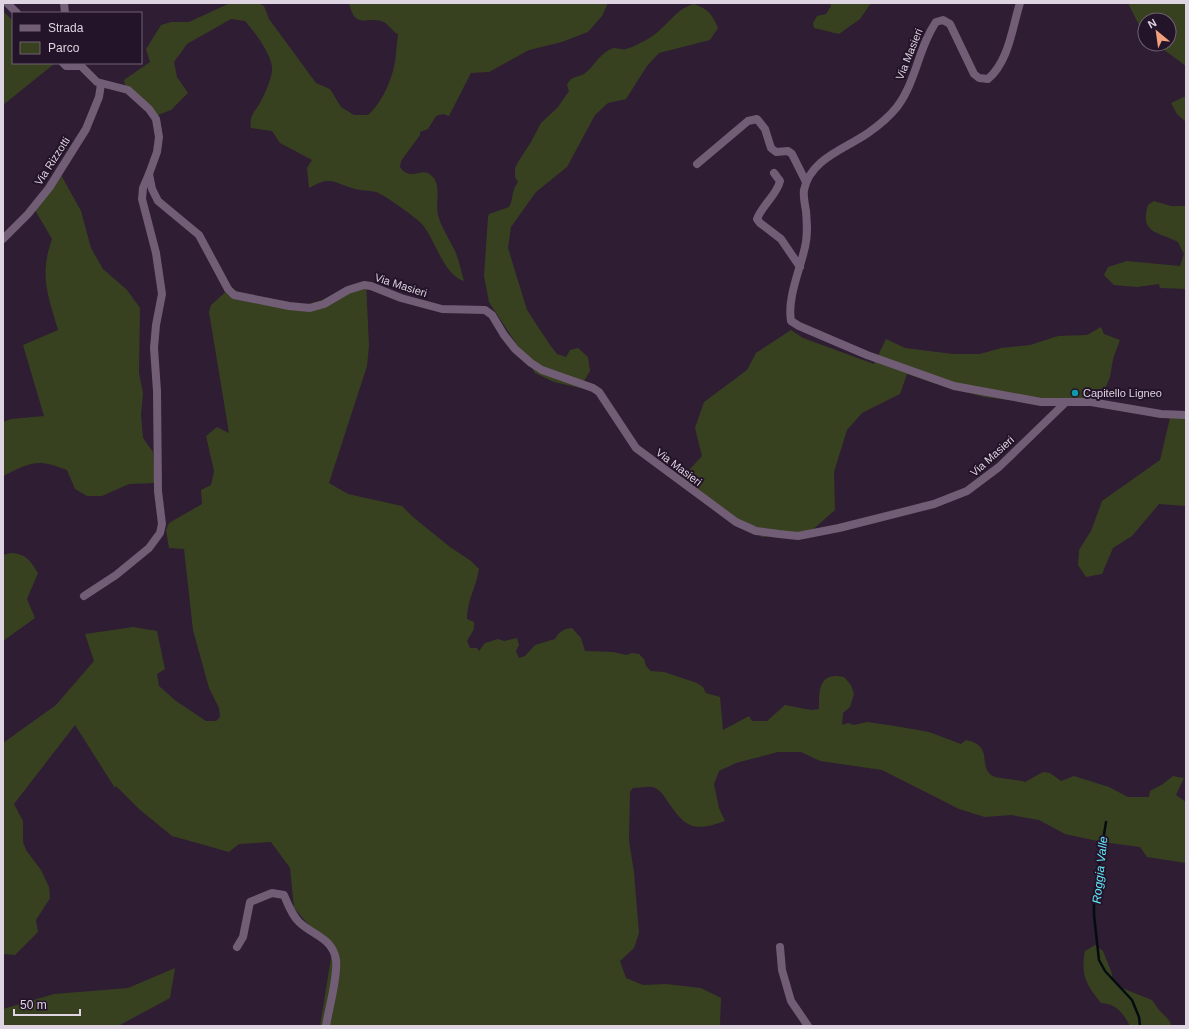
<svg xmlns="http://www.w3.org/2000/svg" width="1189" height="1029" font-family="Helvetica,sans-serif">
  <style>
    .green { fill: #38411f }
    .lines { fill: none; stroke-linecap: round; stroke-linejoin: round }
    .stream { stroke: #030d0f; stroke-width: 2.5 }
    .street { stroke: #715d76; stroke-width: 8 }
    .culture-dot { fill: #0f9aa8; stroke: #241429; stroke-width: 1.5 }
    .labels { text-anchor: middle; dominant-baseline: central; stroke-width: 4; stroke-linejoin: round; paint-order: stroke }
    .street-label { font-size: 11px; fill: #dfd4e2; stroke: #241429 }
    .poi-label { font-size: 11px; fill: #dfd4e2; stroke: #241429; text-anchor: start }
    .water-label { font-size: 12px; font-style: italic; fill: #61e7fa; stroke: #241429 }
  </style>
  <rect width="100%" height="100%" fill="#2e1d33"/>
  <g class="green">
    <path d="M 230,3 L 258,3 L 264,6 L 269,19 L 316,83 L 330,89 L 341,107 L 354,115 L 368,115 C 383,102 395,74 396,53 C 397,46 397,41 398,34 C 391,31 389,23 381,21 C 365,17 355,29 349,3 L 608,3 L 602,16 L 588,32 L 562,42 L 529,50 L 489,72 L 471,73 L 449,116 L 443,114 L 436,116 L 428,129 L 420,132 L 420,135 L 401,161 L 400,167 C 411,183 422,165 432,176 C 442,186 435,203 438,215 C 441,227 450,240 455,251 C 459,260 461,271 464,281 C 443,275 435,238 421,223 C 415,217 383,194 376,192 C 369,190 362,191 355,189 C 333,183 332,175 309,188 L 307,168 L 312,160 L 280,143 L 272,131 L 251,128 C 249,116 254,113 260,103 C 265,93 270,83 272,71 C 274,57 254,31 245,21 L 231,19 L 187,44 L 174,62 L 177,77 L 188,93 L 171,110 L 158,115 L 125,85 L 124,80 L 150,62 L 146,49 L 161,25 L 171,22 L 189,22 Z"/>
    <polygon points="830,3 871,3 860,19 839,34 814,28 813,23 817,16 826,14 831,6"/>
    <polygon points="1128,3 1186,3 1186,66 1156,44 1169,44 1169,20 1145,20 1145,37"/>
    <path d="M 694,4 C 708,9 713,15 718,28 L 710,40 L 659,53 L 647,66 L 626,99 L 608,103 L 595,115 L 567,167 L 536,192 L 511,227 L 508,248 L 527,310 L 550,345 L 557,354 L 566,357 L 570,350 L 578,348 L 588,357 L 590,371 L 580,388 L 554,382 L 535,373 L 489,302 L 484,276 L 488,217 L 489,214 L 509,207 C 514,197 511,191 518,182 L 515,177 L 515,168 L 518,162 L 531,142 L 541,123 L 558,107 L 569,91 L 567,85 C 571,76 576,78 584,74 C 594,67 601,51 614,48 C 618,48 622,50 626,49 C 631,48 647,40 651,37 C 667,27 675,9 694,4 Z"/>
    <polygon points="3,11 13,21 13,63 54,64 3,105"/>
    <polygon points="1186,96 1186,122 1177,114 1171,103"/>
    <path d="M 61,175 L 81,211 L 91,248 L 103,269 L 127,290 L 140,308 L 139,373 L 143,393 L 141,415 L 143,438 L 153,452 L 155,483 L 129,484 L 102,496 L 87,496 L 75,489 L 67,470 C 37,458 31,462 3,476 L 3,422 L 11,419 L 44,416 L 23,345 L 58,330 C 48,295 39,276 52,239 L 35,210 Z"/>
    <path d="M 1154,201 L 1171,206 L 1186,206 L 1186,289 L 1160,288 L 1159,284 L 1137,287 L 1114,285 L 1104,275 L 1108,267 L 1127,261 L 1180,266 L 1184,254 L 1178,242 C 1159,232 1139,234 1148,205 Z"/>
    <path d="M 366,281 L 369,346 L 367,366 L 329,483 L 348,494 L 402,506 L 413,517 L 450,547 L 471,561 L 479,569 C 476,588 467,600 467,619 L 474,622 L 474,629 L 467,641 L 470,648 L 477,648 L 479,651 L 485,643 L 498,639 L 504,641 L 517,638 L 519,645 L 516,651 L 519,658 L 525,656 L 535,645 L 555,639 C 560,631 563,629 572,628 L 581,638 L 585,651 L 613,652 L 626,655 L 632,653 L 639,654 L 644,659 L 646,666 L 651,671 L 664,672 L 697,683 L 703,687 L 706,693 L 720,697 L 723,730 L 749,716 L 752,721 L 767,721 L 785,705 L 811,710 L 819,709 C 819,689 819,672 844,677 L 851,685 L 854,694 L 850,707 L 843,713 L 842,725 L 848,723 L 854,725 L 867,722 L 895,726 L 929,732 L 961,744 L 966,740 C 994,746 978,764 991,775 C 996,779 1016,779 1025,782 L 1043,772 L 1050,773 L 1061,781 L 1074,776 L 1109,787 L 1128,797 L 1149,797 L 1150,791 L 1163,784 L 1173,776 L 1184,778 L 1176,795 L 1186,802 L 1186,863 L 1147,857 L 1140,847 L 1102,842 L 1065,834 L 1039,820 L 1011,815 L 985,817 L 959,809 L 882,770 L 820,761 L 801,752 L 778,752 L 736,763 L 719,771 L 714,784 L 719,808 L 725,821 C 692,833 685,827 666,799 C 663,794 658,788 652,787 C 647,786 639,788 633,788 L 630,792 L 629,841 L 634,872 L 639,933 L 634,948 L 620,961 L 626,978 L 643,985 L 666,984 L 701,988 L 721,998 L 720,1026 L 320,1026 L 332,952 L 294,908 L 290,868 L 271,842 L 239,844 L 229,852 L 172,836 L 139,809 L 116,786 L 115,788 L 75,725 L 14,804 L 23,821 L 23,842 L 26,850 L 41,870 L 49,887 L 50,898 L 36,920 L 38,932 L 15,955 L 3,954 L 3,743 L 56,705 L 94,661 L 85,634 L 133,627 L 157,631 L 165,669 L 157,674 L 159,686 L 176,701 L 206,721 L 216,721 L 220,717 L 219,708 L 209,688 L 193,630 L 184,549 L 169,548 L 166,530 L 169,523 L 202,504 L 201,490 L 211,485 L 214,471 L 206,436 L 217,427 L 229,433 L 209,312 L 211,305 L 231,287 L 238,292 L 304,305 L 322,300 L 350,285 Z"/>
    <polygon points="1101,327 1104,334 1120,340 1113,359 1110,377 1098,406 1054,406 984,397 945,387 907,374 900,394 862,413 847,430 834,472 835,510 809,533 761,537 757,527 741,522 681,479 702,456 695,428 704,402 747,370 756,353 791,330 803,338 874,364 886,339 905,348 953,354 980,354 1001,348 1030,345 1058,336 1087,335"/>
    <polygon points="1170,418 1186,418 1186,506 1159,504 1132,536 1113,548 1102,574 1086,577 1078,565 1079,550 1091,531 1102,501 1160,460"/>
    <path d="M 11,553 C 26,554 30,560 38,573 L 27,599 L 35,618 L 3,641 L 3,555 Z"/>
    <path d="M 1095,945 L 1103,951 L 1111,971 L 1113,980 L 1117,986 L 1152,1000 L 1159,1010 L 1168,1019 L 1172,1026 L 1130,1026 C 1123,1013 1117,1004 1101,1003 C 1087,986 1080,975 1085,951 Z"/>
    <polygon points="175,968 170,998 118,1026 3,1026 3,1009 54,994 128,988"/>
  </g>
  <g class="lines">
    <polyline class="stream" points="1106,822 1094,897 1094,915 1099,960 1105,971 1132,1000 1139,1017 1140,1026"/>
    <g class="street">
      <polyline points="7,3 17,13"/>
      <polyline points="64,3 65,13"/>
      <path d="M 1020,3 C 1012,28 1009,61 988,79 L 979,78 L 974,74 L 950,24 L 943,20 L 936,22 C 918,48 917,80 897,107 C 889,117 878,126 868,133 C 845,149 810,159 804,190 C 803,196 805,205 806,211 C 807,224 808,235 805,247 C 800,270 787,298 791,321 L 799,326 L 867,355 L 954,386 L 1041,402 L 1091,402 L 1161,414 L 1186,415"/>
      <polyline points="63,63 66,66 81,66 97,82 128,90 149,109 156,119 159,137 157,152 149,174 152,189 158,201 199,235 228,289 234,295 289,306 310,308 324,304 348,290 364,285 371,286 401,298 442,309 485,310 492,315 504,335 515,349 531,363 542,370 593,388 599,392 636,448 736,522 756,531 779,534 798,536 839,528 934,504 967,491 999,467 1066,402"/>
      <polyline points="697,164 748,121 757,119 765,129 771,148 776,152 788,151 792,154 806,182"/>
      <path d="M 774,173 L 780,181 C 777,195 762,205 757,219 L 760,223 L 781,239 L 800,267"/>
      <polyline points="3,239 28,214 49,188 86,129 99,97 101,84"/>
      <polyline points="84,596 116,575 149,548 160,533 162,524 158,491 157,391 154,348 156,325 162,294 156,253 142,199 143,188 149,174"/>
      <path d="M 237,947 L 243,937 L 250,902 L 272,893 L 284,895 C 288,904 291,914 299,922 C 312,935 333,938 336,960 C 338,977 329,1007 326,1026"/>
      <polyline points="780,947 782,970 791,1001 808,1026"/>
    </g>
  </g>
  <circle class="culture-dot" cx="1075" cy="393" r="4"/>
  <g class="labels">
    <g class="street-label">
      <text transform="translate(909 54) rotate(-68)">Via Masieri</text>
      <text transform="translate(52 161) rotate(-57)">Via Rizzotti</text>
      <text transform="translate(401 285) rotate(18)">Via Masieri</text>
      <text transform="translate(992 456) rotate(-42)">Via Masieri</text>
      <text transform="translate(679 467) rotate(37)">Via Masieri</text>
    </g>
    <g class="poi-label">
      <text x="1083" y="393">Capitello Ligneo</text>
    </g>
    <g class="water-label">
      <text transform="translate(1100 870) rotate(-84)">Roggia Valle</text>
    </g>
  </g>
  <rect width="1189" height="1029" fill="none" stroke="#dfd4e2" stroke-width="8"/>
  <rect x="12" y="12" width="130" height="52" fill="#241429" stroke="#6f6173"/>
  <rect x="20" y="25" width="20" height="6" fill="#715d76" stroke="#6f6173"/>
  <text x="48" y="32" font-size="12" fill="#dfd4e2">Strada</text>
  <rect x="20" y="42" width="20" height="12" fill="#38411f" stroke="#6f6173"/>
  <text x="48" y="52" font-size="12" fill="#dfd4e2">Parco</text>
  <g transform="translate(1157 32) rotate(331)"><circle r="19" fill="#241429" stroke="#6f6173"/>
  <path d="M0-3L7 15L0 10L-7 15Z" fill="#f1a17c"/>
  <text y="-6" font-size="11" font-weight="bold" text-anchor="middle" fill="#dfd4e2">N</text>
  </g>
  <path d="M14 1009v6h66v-6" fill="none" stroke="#dfd4e2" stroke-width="2"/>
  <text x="20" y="1009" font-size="12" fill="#dfd4e2" stroke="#241429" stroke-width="3" paint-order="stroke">50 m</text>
</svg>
